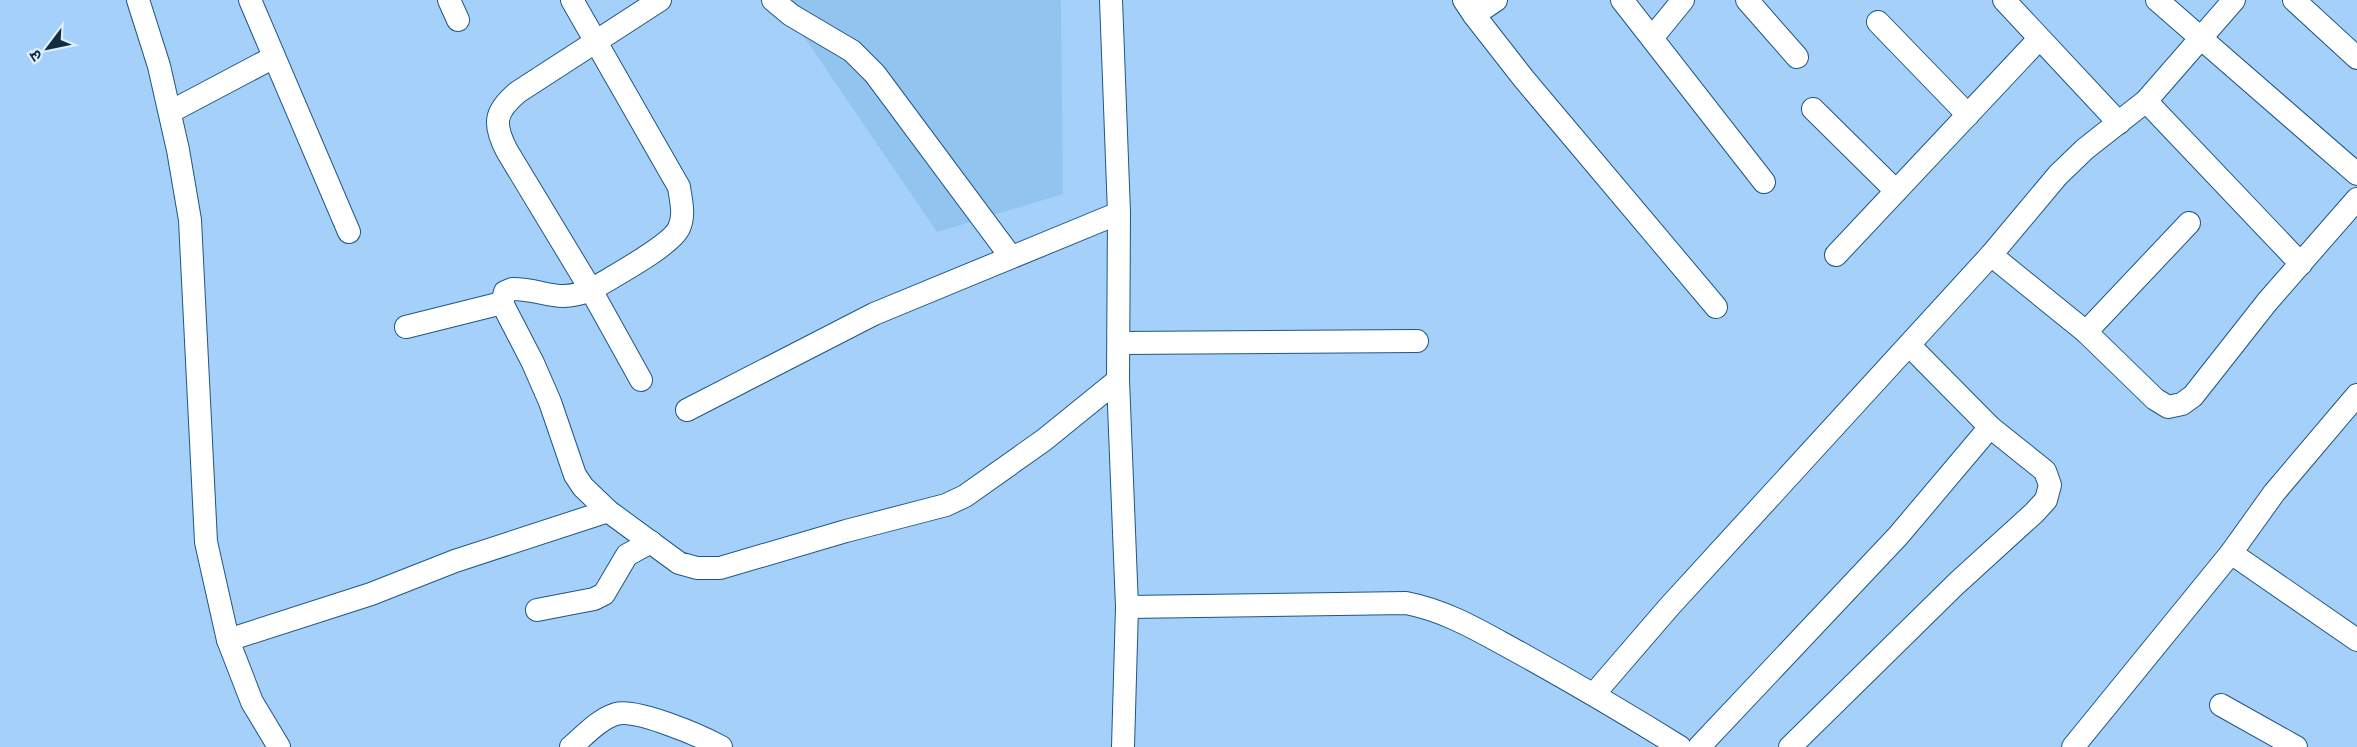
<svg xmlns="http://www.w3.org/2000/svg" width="2357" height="747" font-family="Montserrat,'Noto Sans Devanagari',sans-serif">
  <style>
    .built { fill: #92c4f0 }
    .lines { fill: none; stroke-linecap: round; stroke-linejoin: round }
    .minor-casing { stroke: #1f5783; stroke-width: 24 }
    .minor { stroke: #fff; stroke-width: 22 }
  </style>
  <rect width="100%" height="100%" fill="#a4d0f9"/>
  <polygon class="built" points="779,0 1061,0 1063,194 937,232"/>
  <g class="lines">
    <g class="minor-casing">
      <g id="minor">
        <polyline points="138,0 159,66 178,150 190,220 206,542 228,640 252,702 279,747"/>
        <polyline points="250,0 349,232"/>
        <polyline points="449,0 458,20"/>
        <path d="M 572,0 L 679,187 C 681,201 685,215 679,228 C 671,246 610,278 591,290 C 555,304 545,289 512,289 L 505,292 L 502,303 L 533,363 L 550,402 L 575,475 L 583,487 L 608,511 L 679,563 L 697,568 L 720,568 L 846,531 L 946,505 L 965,496 L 1044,440 L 1118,380"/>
        <polyline points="773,0 791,15 852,51 875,74 1011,257"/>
        <polyline points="1111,0 1119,213 1118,380 1127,607 1123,747"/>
        <polyline points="1464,0 1474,15 1524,79 1716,307"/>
        <polyline points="1622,0 1764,182"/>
        <polyline points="1747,0 1797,57"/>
        <polyline points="2004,0 2119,123"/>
        <polyline points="2157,0 2357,174"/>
        <polyline points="2294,0 2357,58"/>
        <polyline points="1474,15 1496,0"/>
        <polyline points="1878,22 1968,115"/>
        <polyline points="1652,38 1683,0"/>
        <polyline points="2146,101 2301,264"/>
        <polyline points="1813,109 1896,191"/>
        <polyline points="170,112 274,57"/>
        <polyline points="1836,255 2039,39"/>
        <polyline points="1991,255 2086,332 2155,399 2168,407 2182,404 2193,396 2267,302 2357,199"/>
        <polyline points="406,327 502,303"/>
        <polyline points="2086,332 2189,223"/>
        <polyline points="1120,343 1417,341"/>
        <path d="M 641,380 L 591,290 L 507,151 C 493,124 494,112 518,92 L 660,0"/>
        <polyline points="687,410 874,314 1119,213"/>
        <polyline points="2231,553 2357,640"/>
        <path d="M 1127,607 L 1406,603 C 1448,611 1483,633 1520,653 C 1574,683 1627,714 1680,747"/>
        <polyline points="537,610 594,599 604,594 627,555 651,542"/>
        <polyline points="228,640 371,594 455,561 608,511"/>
        <polyline points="1594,694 1669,607 1991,255 2058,175 2085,149 2146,101 2234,0"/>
        <polyline points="2221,705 2296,747"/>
        <path d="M 571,747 C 584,736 599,719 616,714 C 636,708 701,736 721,747"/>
        <polyline points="1699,747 1898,536 1990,427"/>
        <polyline points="1790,747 1957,583 2034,513 2046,500 2050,485 2045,471 1990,427 1909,345"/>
        <polyline points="2073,747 2231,553 2274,493 2357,395"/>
      </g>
    </g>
    <use href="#minor" class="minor"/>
  </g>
  <g transform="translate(48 48) rotate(238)" stroke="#ddeefe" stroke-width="4.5" paint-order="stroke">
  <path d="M0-4.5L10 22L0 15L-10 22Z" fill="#152c3f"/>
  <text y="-9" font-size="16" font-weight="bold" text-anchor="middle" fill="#152c3f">उ</text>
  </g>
</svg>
